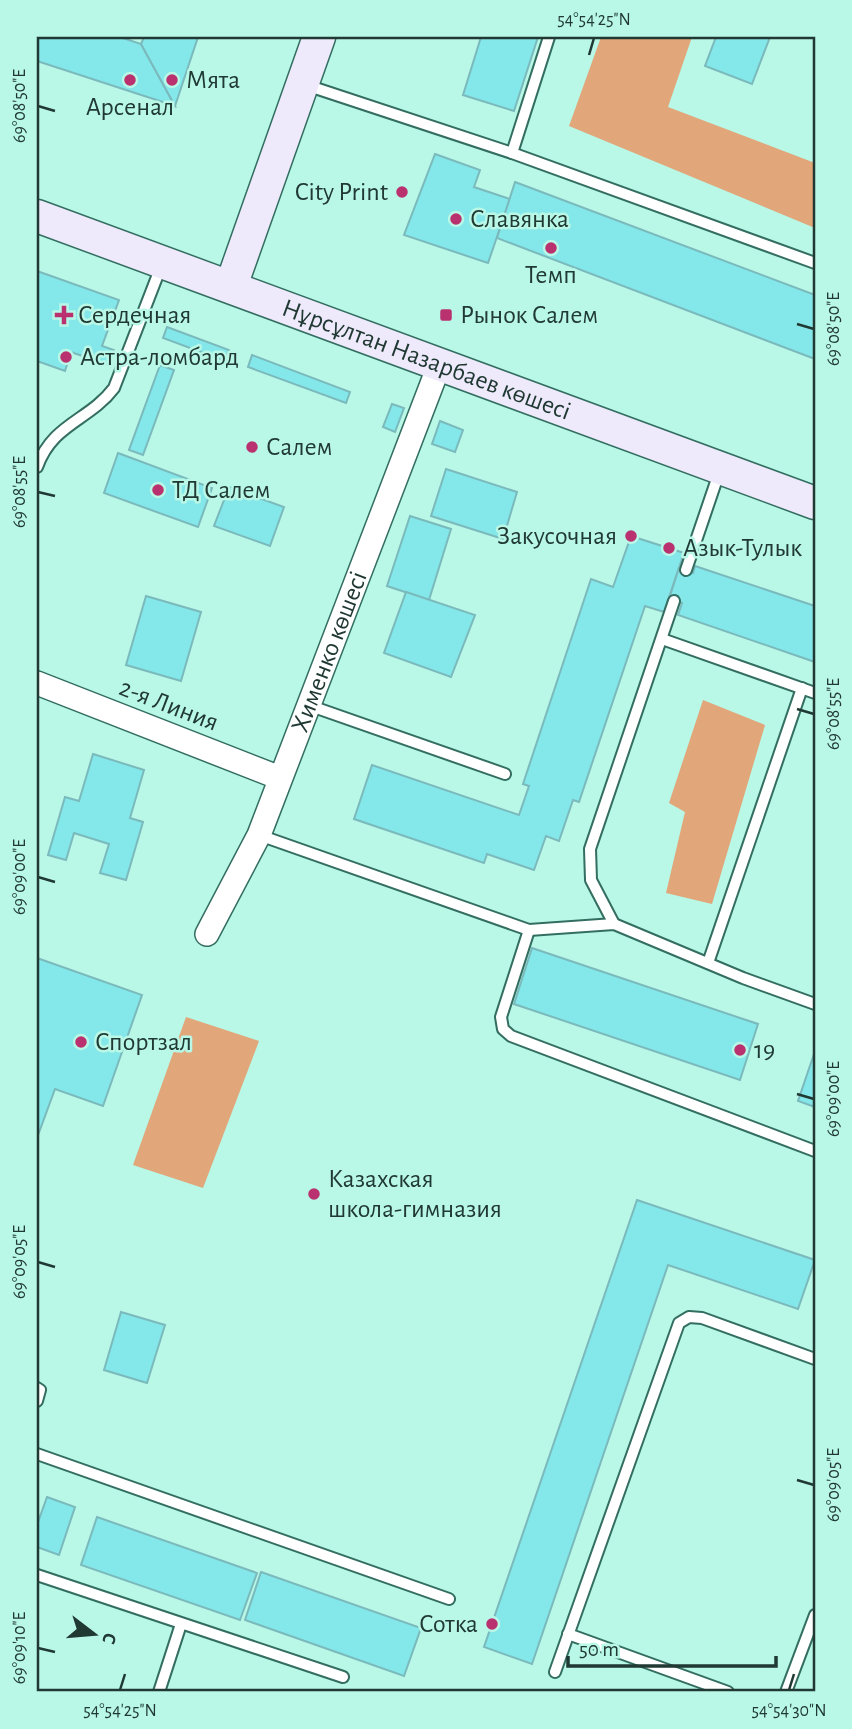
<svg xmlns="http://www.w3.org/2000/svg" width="852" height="1729" font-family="'Alegreya Sans',sans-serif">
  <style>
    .green { fill: #e1a679 }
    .building { fill: #84e7e9; stroke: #7bbabc; stroke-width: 2 }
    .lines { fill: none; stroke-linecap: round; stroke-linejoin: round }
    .lane-casing { stroke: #336e61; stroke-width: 14 }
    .street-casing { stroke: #336e61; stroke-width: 26 }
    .secondary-casing { stroke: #336e61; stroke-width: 35 }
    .lane { stroke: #fff; stroke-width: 10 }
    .street { stroke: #fff; stroke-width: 23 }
    .secondary { stroke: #eee9fb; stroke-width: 32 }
    .ticks { fill: none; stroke: #203933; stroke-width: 2.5 }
    .poi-dot { fill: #ba316f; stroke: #b9f7e7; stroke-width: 2.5 }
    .labels { text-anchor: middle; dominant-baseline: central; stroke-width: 5; stroke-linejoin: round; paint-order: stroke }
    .poi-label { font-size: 26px; fill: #203933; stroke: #b9f7e7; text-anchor: start }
    .street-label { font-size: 26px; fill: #203933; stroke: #b9f7e7 }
    .neatline { fill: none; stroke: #203933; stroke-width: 2.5 }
    .ticks-label { font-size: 18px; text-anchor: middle; fill: #203933 }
  </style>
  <rect width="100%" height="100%" fill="#b9f7e7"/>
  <g class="green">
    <polygon points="601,37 692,37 668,107 815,163 815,228 569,126"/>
    <polygon points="703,700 765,725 712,904 666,893 685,812 669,803"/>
    <polygon points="186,1017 259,1041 203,1188 133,1165"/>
  </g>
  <g class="building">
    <polygon points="37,37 120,37 141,44 175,106 37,61"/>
    <polygon points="144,37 198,37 175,106 141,44"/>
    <polygon points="481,37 538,37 514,111 463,95"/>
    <polygon points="716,37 770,37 752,84 705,66"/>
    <polygon points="435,154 480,170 474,187 510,199 488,263 404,235"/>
    <polygon points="515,182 815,295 815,359 497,238"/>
    <polygon points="37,271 119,300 102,346 114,350 108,365 71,352 65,371 37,361"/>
    <polygon points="167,327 229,350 225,361 163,338"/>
    <polygon points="252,355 350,392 346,403 248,367"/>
    <polygon points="160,365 174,370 143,455 129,450"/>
    <polygon points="392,404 404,408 395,432 383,427"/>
    <polygon points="440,421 463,430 455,452 432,444"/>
    <polygon points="118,453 212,488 198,527 104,493"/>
    <polygon points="446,469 517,492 503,539 431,516"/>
    <polygon points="229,487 284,507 270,546 214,526"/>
    <polygon points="410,516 451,529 429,600 387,586"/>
    <polygon points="631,536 684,553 664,612 645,606 579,802 573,800 559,841 546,836 534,870 487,854 484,863 354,819 372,765 519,815 529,786 523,784 591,579 613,587"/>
    <polygon points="695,566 815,606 815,662 678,615 682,603 669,599 679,568 693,573"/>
    <polygon points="406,592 475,615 451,677 384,653"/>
    <polygon points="146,596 201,612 181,681 126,665"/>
    <polygon points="93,754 144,770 130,818 143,822 126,880 100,873 109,844 74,833 66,860 48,855 65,797 79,801"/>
    <polygon points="532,948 758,1024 740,1080 514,1004"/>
    <polygon points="37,958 142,995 103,1106 55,1089 37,1138"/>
    <polygon points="815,1051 815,1107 798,1101"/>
    <polygon points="637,1200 815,1260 798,1309 668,1265 532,1664 484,1647"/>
    <polygon points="121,1312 165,1325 147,1383 104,1370"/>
    <polygon points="47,1497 75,1507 59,1555 37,1547 37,1525"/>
    <polygon points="97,1517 257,1573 240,1620 81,1565"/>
    <polygon points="261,1572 421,1628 404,1676 245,1620"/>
  </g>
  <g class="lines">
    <g class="lane-casing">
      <g id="lane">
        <polyline points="306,85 512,153 815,263"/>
        <polyline points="512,153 549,37"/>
        <path d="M 37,467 C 53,423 89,421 114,388 L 162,264"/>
        <polyline points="686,570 720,470"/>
        <polyline points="662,639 815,693"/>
        <polyline points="308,705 505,774"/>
        <polyline points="259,835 529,930 614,924 743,978 815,1004"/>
        <polyline points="614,924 591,880 590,849 674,601"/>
        <polyline points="529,930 501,1017 503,1029 511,1036 815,1151"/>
        <polyline points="708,963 802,688"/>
        <polyline points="37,1388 40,1390 37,1401"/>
        <polyline points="37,1454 449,1599"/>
        <polyline points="37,1575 343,1677"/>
        <polyline points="568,1634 728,1692"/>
        <polyline points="555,1672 679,1323 689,1317 702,1318 815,1359"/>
        <polyline points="159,1692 181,1624"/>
        <polyline points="786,1692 815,1615"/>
      </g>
    </g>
    <g class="street-casing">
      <g id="street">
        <polyline points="37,683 280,778"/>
        <path id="s1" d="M 207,934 L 259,835 L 440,363"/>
      </g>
    </g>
    <g class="secondary-casing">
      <g id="secondary">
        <path id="s2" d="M 37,216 L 815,503"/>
        <polyline points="231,286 319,37"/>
      </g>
    </g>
    <use href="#lane" class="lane"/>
    <use href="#street" class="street"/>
    <use href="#secondary" class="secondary"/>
  </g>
  <path class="ticks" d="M 589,55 L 594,38M 38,106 L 55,111M 797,324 L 814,329M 38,492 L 55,496M 797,709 L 814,714M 38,877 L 55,882M 797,1094 L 814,1099M 38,1262 L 55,1267M 797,1480 L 814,1485M 38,1648 L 55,1652M 120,1690 L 125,1674M 789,1690 L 794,1674"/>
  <g class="poi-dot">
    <circle cx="130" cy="80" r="7"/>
    <circle cx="172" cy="80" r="7"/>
    <circle cx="402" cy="192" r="7"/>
    <circle cx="456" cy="219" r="7"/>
    <circle cx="551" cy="248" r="7"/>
    <path d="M60.5 304.5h7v7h7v7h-7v7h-7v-7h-7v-7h7z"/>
    <rect x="439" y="308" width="14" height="14" rx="3.5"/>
    <circle cx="66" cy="357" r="7"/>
    <circle cx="252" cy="447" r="7"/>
    <circle cx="158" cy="490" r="7"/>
    <circle cx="631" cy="536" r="7"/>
    <circle cx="669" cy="548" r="7"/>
    <circle cx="81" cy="1042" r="7"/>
    <circle cx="740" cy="1050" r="7"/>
    <circle cx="314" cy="1194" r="7"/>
    <circle cx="492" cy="1624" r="7"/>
  </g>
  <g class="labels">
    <g class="poi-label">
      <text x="186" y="80">Мята</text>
      <text x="130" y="107" text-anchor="middle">Арсенал</text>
      <text x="388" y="192" text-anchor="end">City Print</text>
      <text x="470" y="219">Славянка</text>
      <text x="551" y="275" text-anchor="middle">Темп</text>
      <text x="78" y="315">Сердечная</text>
      <text x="460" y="315">Рынок Салем</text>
      <text x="80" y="357">Астра-ломбард</text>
      <text x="266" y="447">Салем</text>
      <text x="172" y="490">ТД Салем</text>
      <text x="617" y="536" text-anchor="end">Закусочная</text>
      <text x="683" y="548">Азык-Тулык</text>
      <text x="95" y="1042">Спортзал</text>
      <text x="754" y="1050">19</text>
      <text x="328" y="1179">Казахская<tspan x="328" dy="30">школа-гимназия</tspan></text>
      <text x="478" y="1624" text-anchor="end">Сотка</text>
    </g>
    <g class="street-label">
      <text stroke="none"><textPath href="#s2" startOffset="415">Нұрсұлтан Назарбаев көшесі</textPath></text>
      <text stroke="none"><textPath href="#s1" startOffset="308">Хименко көшесі</textPath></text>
      <text transform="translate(169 705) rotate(21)">2-я Линия</text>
    </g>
  </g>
  <rect width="852" height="1729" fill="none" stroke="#b9f7e7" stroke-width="77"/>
  <g transform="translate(94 1634) rotate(106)" stroke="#b9f7e7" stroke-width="5" paint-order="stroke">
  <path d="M0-5L12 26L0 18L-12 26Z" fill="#203933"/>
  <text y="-10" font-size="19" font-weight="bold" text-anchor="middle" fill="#203933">С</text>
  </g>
  <path d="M568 1656v10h208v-10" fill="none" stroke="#203933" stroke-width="3.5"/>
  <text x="579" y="1656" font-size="21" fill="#203933" stroke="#b9f7e7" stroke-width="5" paint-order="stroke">50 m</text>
  <rect x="38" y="38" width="776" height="1652" class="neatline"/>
  <g class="ticks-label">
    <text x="594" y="25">54°54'25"N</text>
    <text transform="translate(19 106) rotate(-90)" y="6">69°08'50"E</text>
    <text transform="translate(833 329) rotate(-90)" y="6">69°08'50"E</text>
    <text transform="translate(19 492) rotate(-90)" y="6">69°08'55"E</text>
    <text transform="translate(833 714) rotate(-90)" y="6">69°08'55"E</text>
    <text transform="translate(19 877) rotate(-90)" y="6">69°09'00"E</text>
    <text transform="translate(833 1099) rotate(-90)" y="6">69°09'00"E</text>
    <text transform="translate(19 1262) rotate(-90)" y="6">69°09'05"E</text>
    <text transform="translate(833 1485) rotate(-90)" y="6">69°09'05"E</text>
    <text transform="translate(19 1648) rotate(-90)" y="6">69°09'10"E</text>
    <text x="120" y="1716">54°54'25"N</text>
    <text x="789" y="1716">54°54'30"N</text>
  </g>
</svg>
